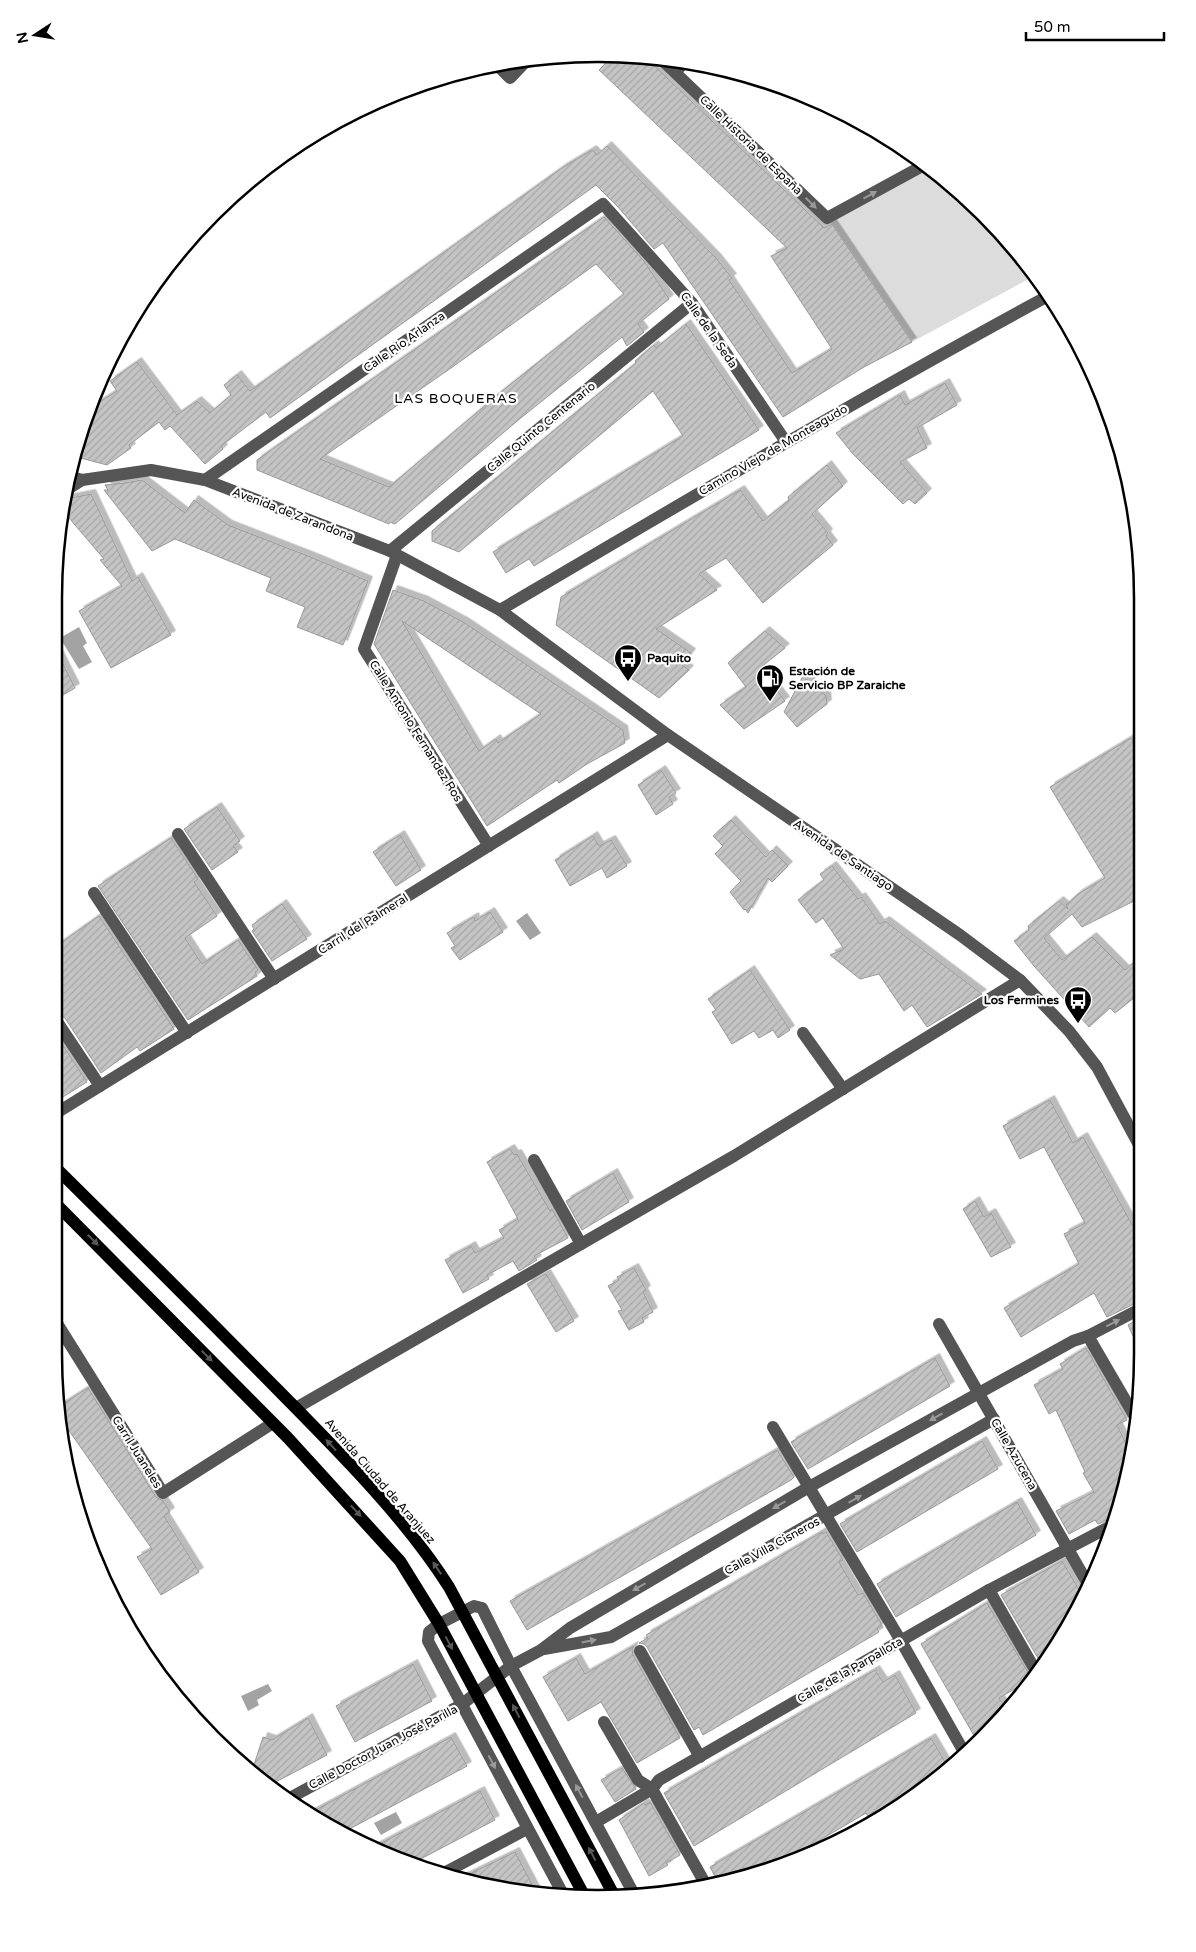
<svg xmlns="http://www.w3.org/2000/svg" width="1196" height="1952" font-family="'Varela Round',sans-serif">
  <style>
    .park { fill: #dcdcdc }
    .water { fill: #a3a3a3 }
    .building { fill: url(#building-hatch); stroke: #999; fill-rule: evenodd; filter: url(#shadow) }
    .lines { fill: none; stroke-linecap: round; stroke-linejoin: round }
    .minor { stroke: #555; stroke-width: 12 }
    .major { stroke: #000; stroke-width: 12 }
    .oneway { fill: #999 }
    .oneway2 { fill: #595959 }
    .labels { text-anchor: middle; dominant-baseline: central; stroke-width: 4.5; stroke-linejoin: round; paint-order: stroke }
    .street-label { font-size: 12px; fill: #000; stroke: #fff }
    .poi-label { font-size: 12px; font-weight: bold; fill: #000; stroke: #fff; text-anchor: start }
    .neighbourhood-label { font-size: 14px; letter-spacing: 1px; fill: #000; stroke: #fff }
    .rim { fill: none; stroke: #000; stroke-width: 2.5 }
  </style>
  <defs>
    <pattern id="building-hatch" width="6" height="6" patternUnits="userSpaceOnUse" patternTransform="scale(1.25)"><rect width="6" height="6" fill="#c4c4c4"/><path d="M-1 1l2-2M0 6l6-6M5 7l2-2" fill="none" stroke="#a7a7a7"/></pattern>
    <filter id="shadow"><feDropShadow dx="4.5" dy="-4.5" stdDeviation="0" flood-color="#0004"/></filter>
  </defs>
  <rect width="100%" height="100%" fill="#fff"/>
  <polygon class="park" points="929,166 1007,239 1034,276 912,342 827,218"/>
  <g class="water">
    <polygon points="79,627 87,643 83,646 92,662 79,669 60,638"/>
    <polygon points="527,913 541,933 530,940 516,921"/>
    <polygon points="268,1684 272,1691 257,1700 259,1705 248,1711 241,1696"/>
    <polygon points="396,1812 402,1823 381,1835 374,1823"/>
  </g>
  <g class="building">
    <polygon points="633,55 645,57 824,228 832,224 912,342 864,367 783,417 663,243 654,249 618,207 596,185 270,418 266,412 221,446 223,449 205,464 170,426 165,430 159,422 129,445 131,448 107,465 77,457 90,408 117,391 110,381 137,362 177,415 197,401 210,413 231,395 224,385 237,375 250,391 562,168 592,150 597,155 607,146 716,258 732,278 729,280 792,373 832,349 771,256 787,248 599,70 613,56"/>
    <path d="M 604,217 L 644,261 L 669,299 L 638,324 L 644,332 L 627,346 L 622,337 L 522,417 L 395,524 L 390,522 L 389,524 L 257,470 L 257,460 ZM 596,264 L 624,294 L 501,392 L 389,487 L 320,459 L 451,368 Z"/>
    <polygon points="686,324 759,430 534,566 529,559 506,573 493,552 683,436 653,391 459,552 432,541 432,531 636,363 635,361 654,345 656,348"/>
    <polygon points="945,383 957,405 917,428 927,448 900,462 927,493 915,504 909,499 903,504 853,454 836,433 900,395 905,405"/>
    <polygon points="827,465 843,486 812,514 828,533 826,536 833,545 763,603 726,558 699,574 717,590 656,629 691,653 682,665 689,670 659,698 556,625 561,597 740,490 763,521 789,500 788,497"/>
    <polygon points="142,480 185,513 194,500 228,525 313,558 368,581 343,645 297,627 305,607 266,591 271,578 175,539 152,551 104,490 108,490 105,485 125,483"/>
    <polygon points="91,494 132,581 138,577 171,635 111,668 79,611 122,586 100,560 104,559 63,511 66,499"/>
    <path d="M 393,590 L 424,601 L 465,623 L 623,730 L 625,743 L 587,764 L 559,783 L 557,780 L 487,826 L 374,644 ZM 402,621 L 541,714 L 498,743 L 496,739 L 479,751 Z"/>
    <polygon points="765,631 785,648 760,668 785,701 744,729 720,705 746,687 728,663"/>
    <polygon points="58,654 75,688 58,698"/>
    <polygon points="803,676 826,696 827,704 797,727 784,712"/>
    <polygon points="1131,738 1140,753 1140,898 1082,927 1072,914 1044,938 1062,960 1092,937 1125,970 1139,958 1139,994 1115,1013 1110,1008 1089,1027 1034,966 1014,941 1029,930 1028,926 1059,901 1068,909 1066,905 1078,894 1105,878 1050,787"/>
    <polygon points="661,770 676,793 669,797 673,804 656,815 638,785"/>
    <polygon points="217,807 240,841 233,846 238,852 212,870 184,829"/>
    <polygon points="731,820 766,857 772,850 788,866 772,882 768,878 748,913 745,909 744,910 730,892 741,881 715,854 723,846 713,836"/>
    <polygon points="400,835 421,870 396,886 373,852"/>
    <polygon points="593,836 599,846 611,840 627,866 607,878 602,868 570,886 555,860"/>
    <polygon points="171,838 198,879 194,882 217,916 185,938 194,952 202,964 238,940 258,970 255,972 257,976 188,1020 98,886"/>
    <polygon points="832,866 858,899 861,897 880,924 885,921 982,994 927,1027 912,1005 904,1011 879,974 860,979 830,955 844,949 823,918 816,923 798,900 824,880 820,874"/>
    <polygon points="282,904 307,939 272,961 252,931 254,929 252,925"/>
    <polygon points="490,912 503,932 460,960 451,948 455,946 447,933 474,917 475,921"/>
    <polygon points="99,916 174,1029 140,1051 137,1047 101,1073 65,1018 58,1015 58,945"/>
    <polygon points="750,970 790,1030 778,1038 773,1030 759,1038 754,1031 732,1044 712,1012 716,1010 708,999"/>
    <polygon points="58,1038 87,1082 58,1100"/>
    <polygon points="1050,1100 1073,1143 1083,1137 1138,1235 1138,1302 1107,1317 1094,1293 1021,1337 1004,1308 1079,1264 1064,1234 1085,1223 1044,1147 1020,1159 1003,1126"/>
    <polygon points="510,1149 514,1155 517,1154 550,1211 552,1209 568,1238 534,1256 537,1260 519,1271 513,1261 487,1275 489,1279 463,1293 445,1260 471,1246 475,1253 504,1238 499,1230 518,1219 487,1162"/>
    <polygon points="613,1173 629,1202 582,1230 566,1201"/>
    <polygon points="975,1201 984,1217 991,1213 1011,1247 991,1257 963,1209"/>
    <polygon points="634,1268 646,1290 643,1292 653,1312 642,1318 644,1322 629,1330 618,1311 622,1310 608,1286 619,1280 617,1277"/>
    <polygon points="546,1274 574,1321 556,1332 527,1284"/>
    <polygon points="1138,1319 1138,1347 1128,1325"/>
    <polygon points="1086,1348 1127,1420 1117,1425 1130,1452 1113,1518 1098,1524 1095,1520 1069,1534 1056,1511 1094,1492 1083,1473 1085,1472 1056,1410 1049,1414 1034,1385 1063,1369 1060,1364"/>
    <polygon points="935,1358 950,1386 808,1469 791,1442"/>
    <polygon points="88,1388 156,1497 163,1501 170,1512 164,1516 199,1572 161,1595 137,1557 152,1549 58,1415 58,1407"/>
    <polygon points="982,1441 998,1469 857,1552 840,1524"/>
    <polygon points="777,1450 794,1477 791,1480 527,1630 510,1601"/>
    <polygon points="1017,1502 1036,1535 896,1617 877,1584"/>
    <polygon points="822,1532 823,1534 826,1532 843,1560 839,1562 858,1595 863,1593 882,1625 877,1629 879,1632 703,1735 699,1727 694,1730 647,1647 644,1644 639,1643 648,1638 646,1635"/>
    <polygon points="1062,1561 1081,1593 1081,1597 1042,1665 1001,1595"/>
    <polygon points="987,1603 1032,1679 999,1698 1006,1709 976,1739 921,1644"/>
    <polygon points="634,1646 632,1650 633,1655 680,1738 637,1763 601,1702 568,1721 543,1677 576,1658 585,1674"/>
    <polygon points="413,1664 432,1701 355,1742 336,1706"/>
    <polygon points="875,1670 883,1682 895,1675 916,1713 694,1846 664,1793"/>
    <polygon points="308,1718 327,1755 268,1786 252,1771 263,1737 272,1740"/>
    <polygon points="451,1737 467,1766 342,1833 310,1813"/>
    <polygon points="931,1738 948,1767 929,1786 871,1821 866,1813 769,1870 718,1882 710,1867"/>
    <polygon points="622,1768 636,1789 615,1802 601,1780"/>
    <polygon points="480,1791 495,1820 411,1864 372,1848"/>
    <polygon points="650,1802 680,1855 666,1863 668,1865 649,1876 619,1820 644,1803 645,1805"/>
    <polygon points="515,1852 537,1894 527,1894 461,1878"/>
  </g>
  <g class="lines">
    <g class="minor">
      <polyline points="662,60 827,218 926,164"/>
      <polyline points="497,65 510,78 529,58"/>
      <polyline points="675,72 684,63"/>
      <polyline points="72,477 82,480 151,470 205,480 390,551 500,610 668,735 960,935 1020,980 1069,1031 1097,1067 1139,1145"/>
      <polyline points="205,480 603,204 692,303 786,442"/>
      <polyline points="68,489 82,480"/>
      <polyline points="390,551 692,303"/>
      <polyline points="397,555 364,649 489,846"/>
      <path d="M 500,610 C 682,503 863,396 1048,296"/>
      <polyline points="178,834 274,979"/>
      <polyline points="94,893 187,1033"/>
      <polyline points="58,1023 100,1086"/>
      <polyline points="803,1033 843,1089"/>
      <polyline points="58,1112 668,735"/>
      <polyline points="534,1160 581,1244"/>
      <polyline points="939,1324 1088,1584"/>
      <polyline points="58,1325 163,1493 273,1423"/>
      <polyline points="1088,1336 1138,1422"/>
      <polyline points="296,1408 734,1156 1020,980"/>
      <polyline points="773,1427 901,1641 964,1752"/>
      <polyline points="989,1590 1037,1673"/>
      <polyline points="544,1649 611,1637 994,1419"/>
      <polyline points="640,1651 700,1757"/>
      <polyline points="604,1722 638,1780 652,1789 706,1885"/>
      <polyline points="288,1799 461,1705 511,1666 541,1650 570,1628 809,1487 1073,1341 1088,1336 1138,1310"/>
      <polyline points="596,1822 652,1789 659,1780 989,1590 1111,1526"/>
      <polyline points="442,1874 527,1829"/>
      <polyline points="564,1896 428,1641 429,1632 439,1624 474,1606 482,1608 511,1666 635,1896"/>
    </g>
    <g class="major">
      <path d="M 58,1170 C 132,1243 205,1316 278,1390 C 337,1450 404,1516 449,1587 L 615,1897"/>
      <polyline points="58,1206 288,1438 400,1561 439,1624 585,1897"/>
    </g>
  </g>
  <defs><path id="oneway-solid" d="M-6-.8H1V-3.2L6.5 0L1 3.2V.8H-6Z" transform="scale(1.25)"/></defs>
  <g class="oneway">
    <use href="#oneway-solid" transform="translate(870 195) rotate(-29)"/>
    <use href="#oneway-solid" transform="translate(811 203) rotate(44)"/>
    <use href="#oneway-solid" transform="translate(1113 1323) rotate(-27)"/>
    <use href="#oneway-solid" transform="translate(936 1417) rotate(151)"/>
    <use href="#oneway-solid" transform="translate(855 1499) rotate(-30)"/>
    <use href="#oneway-solid" transform="translate(779 1505) rotate(150)"/>
    <use href="#oneway-solid" transform="translate(639 1587) rotate(150)"/>
    <use href="#oneway-solid" transform="translate(589 1641) rotate(-11)"/>
    <use href="#oneway-solid" transform="translate(492 1762) rotate(62)"/>
    <use href="#oneway-solid" transform="translate(579 1791) rotate(-118)"/>
  </g>
  <g class="oneway2">
    <use href="#oneway-solid" transform="translate(93 1240) rotate(45)"/>
    <use href="#oneway-solid" transform="translate(207 1356) rotate(45)"/>
    <use href="#oneway-solid" transform="translate(331 1445) rotate(-132)"/>
    <use href="#oneway-solid" transform="translate(356 1511) rotate(47)"/>
    <use href="#oneway-solid" transform="translate(437 1568) rotate(-124)"/>
    <use href="#oneway-solid" transform="translate(449 1643) rotate(62)"/>
    <use href="#oneway-solid" transform="translate(516 1711) rotate(-118)"/>
    <use href="#oneway-solid" transform="translate(592 1854) rotate(-118)"/>
  </g>
  <defs>
    <g id="bus-pin" transform="scale(1.4375)"><path d="M0 17L-7.5 6A9.5 9.5 0 1 1 7.5 6Z" fill="#000" stroke="#fff"/><path d="M-5-6H5V4H4V6H2V4H-2V6H-4V4H-5ZM-3.5-4V0h7V-4ZM-3.5 1.2v1.5H-2V1.2ZM2 1.2v1.5H3.5V1.2Z" fill="#fff"/></g>
    <g id="fuel-pin" transform="scale(1.4375)"><path d="M0 17L-7.5 6A9.5 9.5 0 1 1 7.5 6Z" fill="#000" stroke="#fff"/><path d="M-5.5-6h7V0h2V4h1.3V-2.5L3-4.5l.8-.8L6-3V5H2.5V1h-1V6h-7ZM-4.2-4.7v3.2H.2V-4.7Z" fill="#fff"/></g>
  </defs>
  <g fill-rule="evenodd">
    <use href="#bus-pin" x="628" y="658"/>
    <use href="#fuel-pin" x="770" y="678"/>
    <use href="#bus-pin" x="1078" y="1000"/>
  </g>
  <g class="labels">
    <g class="street-label">
      <text transform="translate(751 145) rotate(44)">Calle Historia de España</text>
      <text transform="translate(709 330) rotate(55)">Calle de la Seda</text>
      <text transform="translate(404 342) rotate(-35)">Calle Río Arlanza</text>
      <text transform="translate(541 427) rotate(-39)">Calle Quinto Centenario</text>
      <text transform="translate(773 450) rotate(-30)">Camino Viejo de Monteagudo</text>
      <text transform="translate(293 514) rotate(21)">Avenida de Zarandona</text>
      <text transform="translate(416 731) rotate(58)">Calle Antonio Fernandez Ros</text>
      <text transform="translate(843 855) rotate(34)">Avenida de Santiago</text>
      <text transform="translate(363 924) rotate(-32)">Carril del Palmeral</text>
      <text transform="translate(137 1452) rotate(58)">Carril Juaneles</text>
      <text transform="translate(1014 1454) rotate(60)">Calle Azucena</text>
      <text transform="translate(380 1481) rotate(49)">Avenida Ciudad de Aranjuez</text>
      <text transform="translate(772 1546) rotate(-29)">Calle Villa Cisneros</text>
      <text transform="translate(850 1670) rotate(-30)">Calle de la Parpallota</text>
      <text transform="translate(383 1747) rotate(-28)">Calle Doctor Juan José Parilla</text>
    </g>
    <g class="poi-label">
      <text x="647" y="658">Paquito</text>
      <text x="789" y="671">Estación de<tspan x="789" dy="14">Servicio BP Zaraiche</tspan></text>
      <text x="1059" y="1000" text-anchor="end">Los Fermines</text>
    </g>
    <g class="neighbourhood-label">
      <text x="456" y="398">LAS BOQUERAS</text>
    </g>
  </g>
  <path d="M0 0H1196V1952H0ZM598 62H598A536 536 0 0 1 1134 598V1354A536 536 0 0 1 598 1890H598A536 536 0 0 1 62 1354V598A536 536 0 0 1 598 62Z" fill="#fff" fill-rule="evenodd"/>
  <path class="rim" d="M598 62H598A536 536 0 0 1 1134 598V1354A536 536 0 0 1 598 1890H598A536 536 0 0 1 62 1354V598A536 536 0 0 1 598 62Z"/>
  <g transform="translate(35 35) rotate(258)" stroke="#ffffff" stroke-width="4" paint-order="stroke">
  <path d="M0-4L9 19L0 12L-9 19Z" fill="#000000"/>
  <text y="-8" font-size="14" font-weight="bold" text-anchor="middle" fill="#000000">N</text>
  </g>
  <path d="M1026 32v8h138v-8" fill="none" stroke="#000000" stroke-width="2.5"/>
  <text x="1034" y="32" font-size="15" fill="#000000" stroke="#ffffff" stroke-width="4" paint-order="stroke">50 m</text>
</svg>
